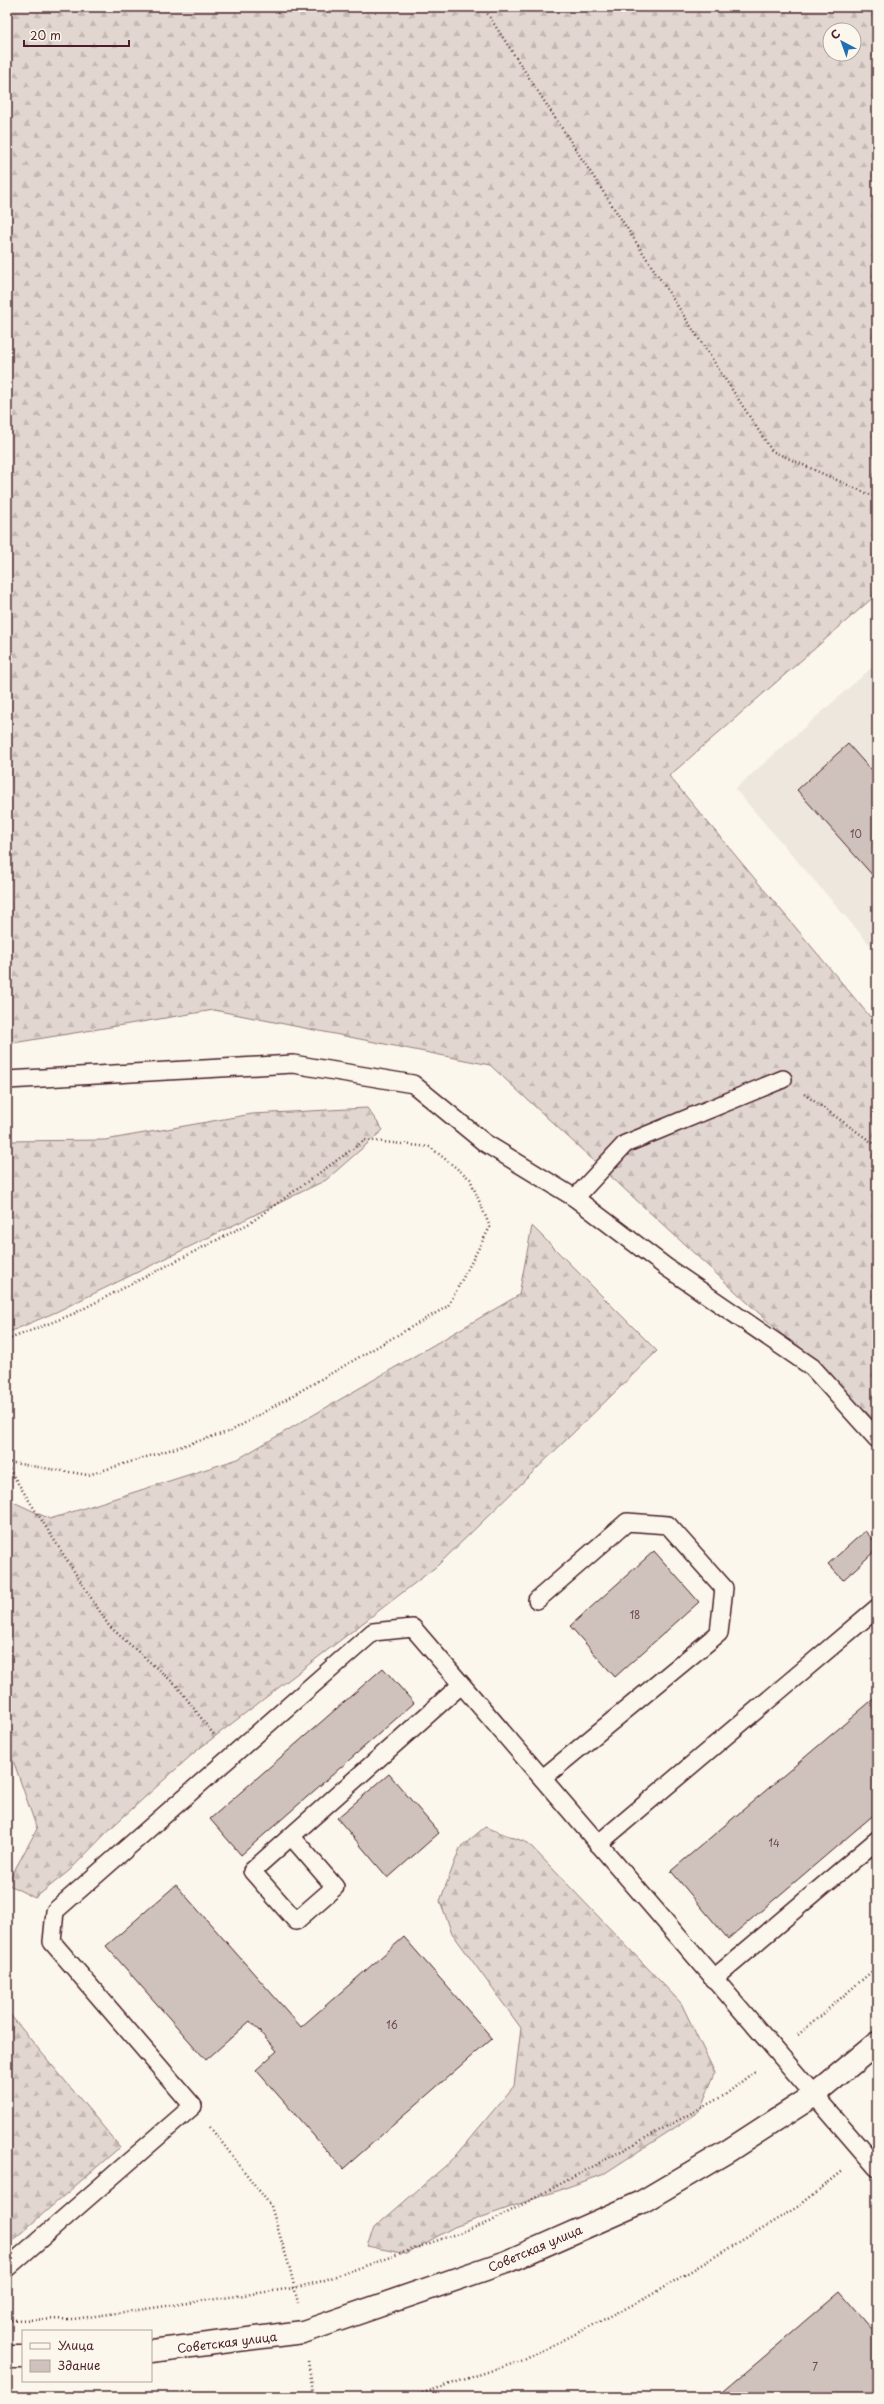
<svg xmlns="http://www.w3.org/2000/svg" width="884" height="2404" font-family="'Playpen Sans',sans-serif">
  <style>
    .built { fill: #eee7de }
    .forest { fill: url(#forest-firs); stroke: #967b7e; fill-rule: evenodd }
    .building { fill: #cfc2bc; stroke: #4a1f2b }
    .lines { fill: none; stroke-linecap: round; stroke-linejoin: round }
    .lane-casing { stroke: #4a1f2b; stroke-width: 20 }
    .secondary-casing { stroke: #4a1f2b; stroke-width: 25 }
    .path { stroke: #4a1f2b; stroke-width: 2.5; stroke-dasharray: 1 3; stroke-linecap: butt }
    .lane { stroke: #fbf7ec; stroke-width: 17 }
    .secondary { stroke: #fbf7ec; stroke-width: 22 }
    .labels { text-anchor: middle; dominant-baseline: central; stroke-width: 3.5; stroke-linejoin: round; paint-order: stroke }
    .number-label { font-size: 10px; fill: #6b484f }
    .street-label { font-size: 12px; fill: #4a1f2b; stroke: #fbf7ec }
  </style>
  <defs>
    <pattern id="forest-firs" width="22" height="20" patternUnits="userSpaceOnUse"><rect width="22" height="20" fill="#e2d7d0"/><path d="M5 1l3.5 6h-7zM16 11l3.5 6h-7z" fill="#c3b8b3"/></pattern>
  </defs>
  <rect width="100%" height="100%" fill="#fbf7ec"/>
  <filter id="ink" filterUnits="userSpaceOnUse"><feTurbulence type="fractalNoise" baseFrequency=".025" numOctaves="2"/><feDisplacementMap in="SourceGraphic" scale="8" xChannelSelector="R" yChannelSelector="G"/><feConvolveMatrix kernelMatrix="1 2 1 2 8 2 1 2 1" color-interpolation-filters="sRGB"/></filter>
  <g filter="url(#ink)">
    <polygon class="built" points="877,663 877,953 735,789"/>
    <g class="forest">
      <path d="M 7,7 L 877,7 L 877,594 L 669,776 L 877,1025 L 877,1422 L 490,1065 L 214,1010 L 7,1044 ZM 830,30 L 854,30 L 854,54 L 830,54 Z"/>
      <polygon points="367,1108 383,1130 326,1180 56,1312 7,1333 7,1141 105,1140 252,1114"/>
      <polygon points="532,1226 657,1351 437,1566 196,1751 112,1827 70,1870 35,1898 7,1884 37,1829 13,1760 7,1761 7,1499 50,1519 238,1459 519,1295"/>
      <polygon points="485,1827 528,1843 681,2003 715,2073 699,2112 602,2175 454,2227 406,2254 367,2246 374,2228 451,2161 514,2086 521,2028 452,1933 440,1901 460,1848"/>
      <polygon points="7,2011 120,2147 7,2245"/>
    </g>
    <g class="building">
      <polygon points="848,744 870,769 877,763 875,878 797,790"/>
      <polygon points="865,1531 877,1544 877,1549 843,1580 828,1564"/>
      <polygon points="654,1551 699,1602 615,1677 570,1626"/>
      <polygon points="383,1668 414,1703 241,1855 210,1819"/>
      <polygon points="877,1696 877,1812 728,1939 671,1871"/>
      <polygon points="389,1774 439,1833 388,1878 337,1818"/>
      <polygon points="176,1885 301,2027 404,1937 492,2038 343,2169 256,2070 277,2051 250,2021 206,2060 106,1946"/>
      <polygon points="840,2292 877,2335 877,2397 717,2397"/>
    </g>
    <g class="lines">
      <g class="lane-casing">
        <g id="lane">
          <polyline points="7,1080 293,1064 413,1084 485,1143 575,1198 666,1267 812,1367 877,1439"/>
          <polyline points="575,1198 625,1144 783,1079"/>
          <polyline points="537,1600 627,1522 668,1525 724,1588 719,1633 543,1778"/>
          <polyline points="291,1836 335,1887 296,1921 252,1871 461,1685"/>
          <polyline points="598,1844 877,1608"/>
          <polyline points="713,1979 877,1840"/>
          <polyline points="7,2268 193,2106 52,1942 55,1911 373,1632 413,1628 877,2168"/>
        </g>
      </g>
      <g class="secondary-casing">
        <g id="secondary">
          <polyline points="151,2351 303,2332 506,2262 640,2203 728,2151 813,2096 877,2043"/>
          <polyline points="7,2357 23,2357"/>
        </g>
      </g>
      <g class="path">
        <polyline points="483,7 772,451 877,498"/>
        <polyline points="804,1094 877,1146"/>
        <polyline points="7,1340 73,1314 250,1223 365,1140 430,1147 470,1179 490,1227 448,1306 231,1431 88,1475 7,1462"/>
        <polyline points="7,1466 109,1626 177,1686 214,1735"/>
        <polyline points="798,2035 877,1967"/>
        <polyline points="210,2127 271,2206 290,2269 298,2303"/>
        <polyline points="7,2320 74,2319 294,2288 322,2281 490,2222 725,2095 756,2070"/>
        <polyline points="308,2361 314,2397"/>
        <polyline points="411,2397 524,2360 646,2298 799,2206 844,2170"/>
      </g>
      <use href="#lane" class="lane"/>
      <use href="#secondary" class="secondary"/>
    </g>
  </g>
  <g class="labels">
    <g class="number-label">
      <text x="856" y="833">10</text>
      <text x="635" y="1614">18</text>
      <text x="774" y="1842">14</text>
      <text x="392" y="2024">16</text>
      <text x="815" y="2366">7</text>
    </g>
    <g class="street-label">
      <text transform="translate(535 2248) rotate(-23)">Советская улица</text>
      <text transform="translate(227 2342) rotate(-7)">Советская улица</text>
    </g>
  </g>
  <rect width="884" height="2404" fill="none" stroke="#fbf7ec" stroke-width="24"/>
  <rect x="12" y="12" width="860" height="2380" fill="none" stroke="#4a1f2b" stroke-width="1.5" filter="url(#ink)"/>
  <rect x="22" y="2330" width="130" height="52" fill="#fbf7ec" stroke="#b4a19f"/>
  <rect x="30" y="2343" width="20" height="6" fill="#fbf7ec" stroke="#b4a19f"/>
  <text x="58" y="2350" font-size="12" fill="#4a1f2b">Улица</text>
  <rect x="30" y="2360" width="20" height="12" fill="#cfc2bc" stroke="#b4a19f"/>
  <text x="58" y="2370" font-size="12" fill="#4a1f2b">Здание</text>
  <g transform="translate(842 42) rotate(319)"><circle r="19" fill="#fbf7ec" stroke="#b4a19f"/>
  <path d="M0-3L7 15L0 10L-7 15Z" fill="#1f6fb2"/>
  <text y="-6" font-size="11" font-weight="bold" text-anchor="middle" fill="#4a1f2b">С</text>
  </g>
  <path d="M24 40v6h105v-6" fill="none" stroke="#4a1f2b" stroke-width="2"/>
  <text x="30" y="40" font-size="12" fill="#4a1f2b" stroke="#fbf7ec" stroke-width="3" paint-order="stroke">20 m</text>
</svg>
